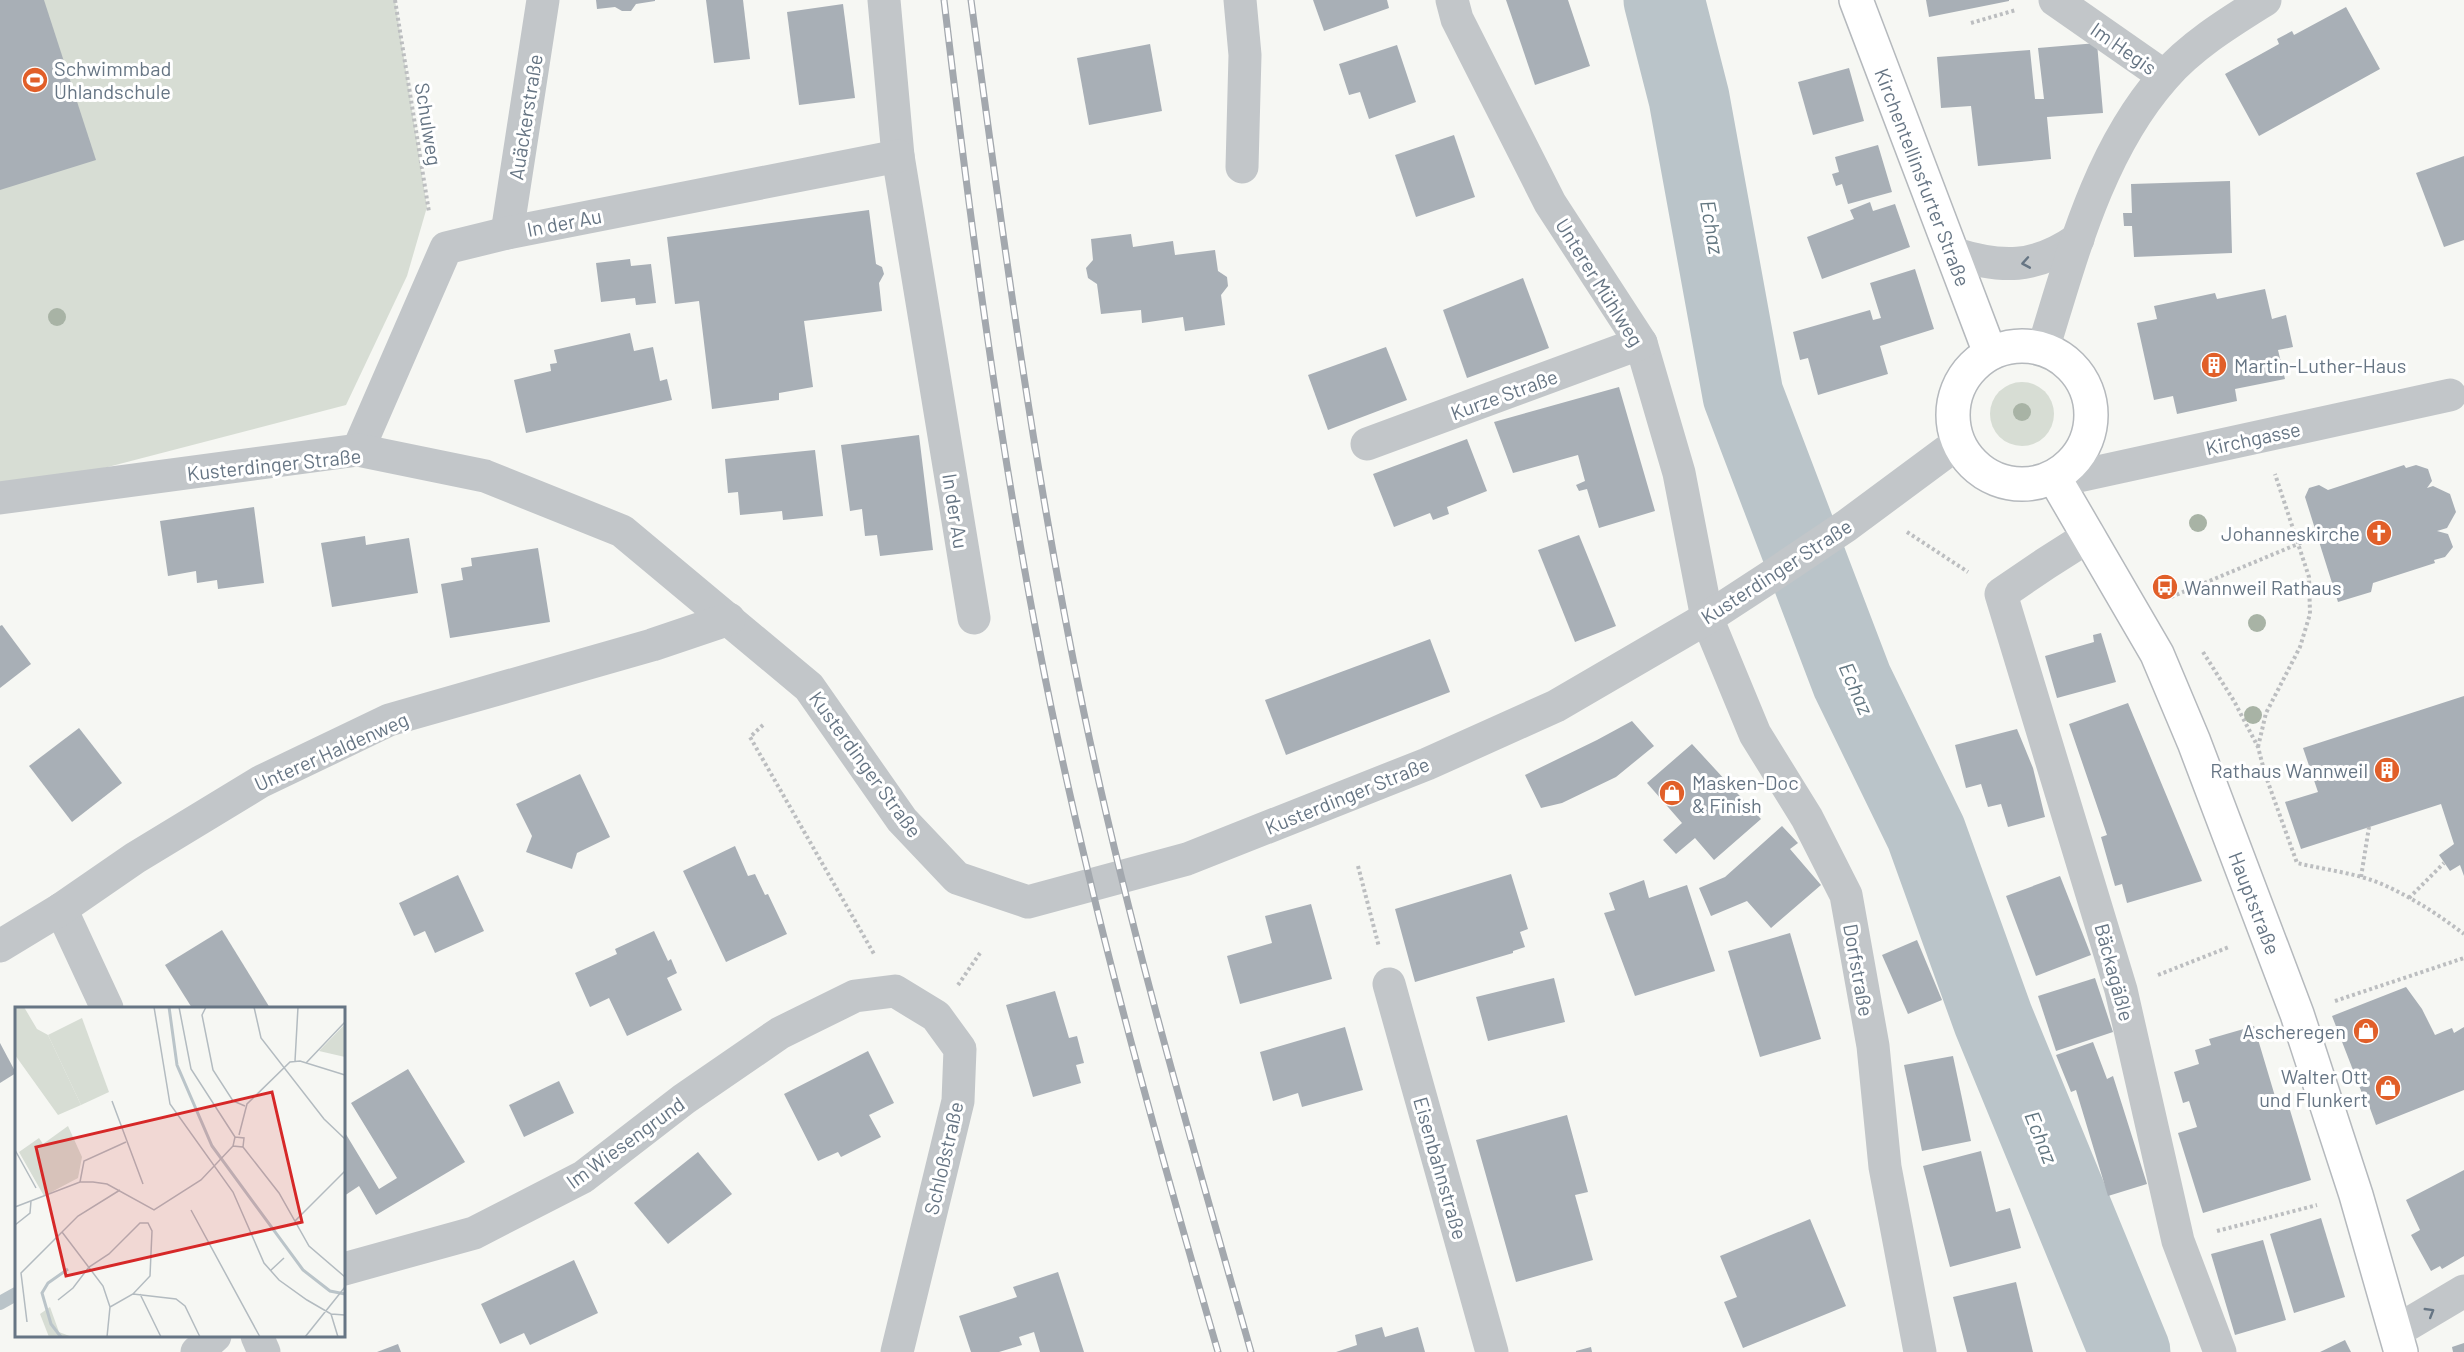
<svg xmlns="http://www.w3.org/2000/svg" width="2464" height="1352" font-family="Barlow,sans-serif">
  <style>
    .grass { fill: #d7ddd4 }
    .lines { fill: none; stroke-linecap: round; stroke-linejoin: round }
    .stream { stroke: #bac4c9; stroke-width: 14 }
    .river { stroke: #bac4c9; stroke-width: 81 }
    .building { fill: #a8afb6 }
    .major-casing { stroke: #b5b9bd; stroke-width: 36 }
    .path { stroke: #bcbec0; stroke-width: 4; stroke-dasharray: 3 3; stroke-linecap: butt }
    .minor { stroke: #c2c6c9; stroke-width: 33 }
    .major { stroke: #fff; stroke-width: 33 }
    .rail-casing { stroke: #a3a8ae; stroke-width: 7 }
    .rail { stroke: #fff; stroke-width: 4.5; stroke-dasharray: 14; stroke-linecap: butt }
    .tree { fill: #a8b3a5 }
    .oneway { stroke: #667584 }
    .labels { text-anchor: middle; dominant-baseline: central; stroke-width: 6; stroke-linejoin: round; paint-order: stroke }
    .street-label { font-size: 20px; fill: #667584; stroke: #fff }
    .poi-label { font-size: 20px; fill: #667584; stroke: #fff; text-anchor: start }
    .water-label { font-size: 21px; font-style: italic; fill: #627680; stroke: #fff }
    .inset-river { fill: none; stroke: #bac4c9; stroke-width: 3 }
    .inset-road { fill: none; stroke: #b3bbc0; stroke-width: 1.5 }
    .view { fill: #d62828; fill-opacity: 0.15; stroke: #d62828; stroke-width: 3 }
    .inset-edge { fill: none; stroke: #667584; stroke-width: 3 }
  </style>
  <rect width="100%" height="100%" fill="#f6f7f3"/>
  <g class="grass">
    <polygon points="0,0 395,0 427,207 407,276 346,405 0,495"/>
    <circle cx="2022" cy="414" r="32"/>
  </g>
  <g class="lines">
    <polyline class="stream" points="0,1303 16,1294"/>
    <polyline class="river" points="1664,0 1689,98 1743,395 1852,681 1926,833 1993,1019 2130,1352"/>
  </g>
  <g class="building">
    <polygon points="0,0 44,0 96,160 0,190"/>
    <polygon points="596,0 655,0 655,1 636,4 631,11 622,11 615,7 597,9"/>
    <polygon points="706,0 743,0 750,59 714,63"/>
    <polygon points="1313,0 1387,0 1389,8 1324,31"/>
    <polygon points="1506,0 1568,0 1590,66 1535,85"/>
    <polygon points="1926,0 2009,0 2009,1 1929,17"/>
    <polygon points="843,4 855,98 799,105 787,12"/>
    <polygon points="2346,7 2380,69 2259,136 2225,74 2279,44 2277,39 2292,31 2294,35"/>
    <polygon points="2097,43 2103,113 2047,117 2051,159 1978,166 1971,106 1941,108 1937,57 2030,50 2035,99 2044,99 2038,48"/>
    <polygon points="1150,44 1162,111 1089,125 1077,58"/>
    <polygon points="1397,45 1416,102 1369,119 1360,92 1349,95 1339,64"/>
    <polygon points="1849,68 1864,121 1813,135 1798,82"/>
    <polygon points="1454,135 1475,197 1416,217 1395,155"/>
    <polygon points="1878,145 1892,192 1848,204 1842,184 1836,186 1832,174 1839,172 1835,157"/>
    <polygon points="2464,156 2464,240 2444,247 2416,173"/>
    <polygon points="2230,181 2232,253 2134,257 2132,226 2124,226 2123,213 2132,213 2131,184"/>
    <polygon points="1870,202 1873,211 1895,204 1910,247 1822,279 1807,237 1854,219 1850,210"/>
    <polygon points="869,210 876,264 882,267 884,274 879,283 882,311 804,321 813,387 779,393 779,400 712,409 699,301 675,304 667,237"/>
    <polygon points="1131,234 1133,247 1173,241 1175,255 1215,250 1218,271 1227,277 1228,286 1221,295 1225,325 1185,331 1183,317 1142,323 1141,310 1101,314 1097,284 1088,278 1086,268 1093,260 1091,239"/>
    <polygon points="630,259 631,266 651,264 656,303 636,305 635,298 601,302 596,263"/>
    <polygon points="1915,269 1934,329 1880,346 1888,374 1818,395 1808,358 1800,360 1793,332 1870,310 1873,320 1881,318 1870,283"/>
    <polygon points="1523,278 1549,348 1467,378 1443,310"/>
    <polygon points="2265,289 2272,319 2286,315 2293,347 2278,350 2285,379 2235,389 2237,401 2177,414 2173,396 2154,400 2137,323 2157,319 2154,306 2215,293 2217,299"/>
    <polygon points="630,333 634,351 653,347 660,381 667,379 672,400 526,433 514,380 551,371 550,364 557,363 554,350"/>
    <polygon points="1386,347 1407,400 1328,430 1308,375"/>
    <polygon points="1619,387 1655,511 1599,528 1587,489 1579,491 1576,485 1585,481 1578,455 1513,473 1494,422"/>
    <polygon points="919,435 933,550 880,556 877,535 865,536 862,509 850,511 841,445"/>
    <polygon points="1467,439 1487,491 1447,507 1449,514 1433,520 1430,513 1394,527 1373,474"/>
    <polygon points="815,450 823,516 783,520 782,511 740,515 738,492 728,493 725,459"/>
    <polygon points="2404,465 2406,468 2416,465 2428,469 2432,481 2427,488 2433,486 2450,494 2456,512 2447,528 2437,531 2448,534 2453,547 2445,557 2434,560 2435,563 2373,583 2371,592 2338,602 2305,497 2309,488 2319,485 2328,490"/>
    <polygon points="254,507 264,583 218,589 217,580 197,583 196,571 168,576 160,521"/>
    <polygon points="1579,535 1616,626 1575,642 1538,550"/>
    <polygon points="365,536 366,545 409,538 418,593 332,607 321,543"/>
    <polygon points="538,548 550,622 450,638 441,584 463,580 461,568 472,566 471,558"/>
    <polygon points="2,625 31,664 0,688 0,626"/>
    <polygon points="2101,633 2116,682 2057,698 2045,656 2094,642 2093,635"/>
    <polygon points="1430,639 1450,692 1286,755 1265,700"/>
    <polygon points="2464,696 2464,876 2460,865 2450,871 2439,855 2454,844 2441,804 2301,849 2285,802 2318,792 2303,748"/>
    <polygon points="2128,703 2202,881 2127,903 2122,884 2115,886 2101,837 2107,835 2069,724"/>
    <polygon points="1632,721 1654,746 1616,777 1562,803 1541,808 1525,775 1597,740"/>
    <polygon points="79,728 122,783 72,822 29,766"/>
    <polygon points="2017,729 2033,768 2045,817 2008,827 2001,804 1988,807 1981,784 1966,788 1955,745"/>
    <polygon points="1692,744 1761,819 1714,860 1695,838 1676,854 1663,840 1682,823 1647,783"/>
    <polygon points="580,774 610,837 577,853 572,869 526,852 532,836 516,804"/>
    <polygon points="1782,826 1798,843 1790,849 1821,885 1771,928 1747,901 1711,916 1699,888 1725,877"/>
    <polygon points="735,846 748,876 755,874 765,895 768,894 787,934 726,962 683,871"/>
    <polygon points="1511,874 1528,929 1520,932 1525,947 1513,951 1513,953 1415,982 1395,909"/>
    <polygon points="458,875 484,931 435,953 425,931 414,936 399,903"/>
    <polygon points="2060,876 2091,955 2036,976 2006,896"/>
    <polygon points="1644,880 1649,898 1687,885 1715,971 1635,996 1604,913 1615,910 1609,893"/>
    <polygon points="1311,904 1332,979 1240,1004 1227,956 1272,943 1265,916"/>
    <polygon points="222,930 270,1008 192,1008 165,965"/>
    <polygon points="654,931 668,961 671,959 677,973 667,978 682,1010 627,1036 609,998 590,1007 575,973 617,954 615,949"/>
    <polygon points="1790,933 1821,1039 1760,1057 1728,951"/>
    <polygon points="1917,940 1942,1000 1908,1014 1882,955"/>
    <polygon points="1554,978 1565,1022 1488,1041 1476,997"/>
    <polygon points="2095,978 2113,1032 2056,1051 2038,996"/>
    <polygon points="2406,987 2422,1009 2435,1035 2452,1028 2454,1033 2464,1027 2464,1090 2376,1125 2367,1100 2365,1101 2332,1016"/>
    <polygon points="1055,991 1069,1038 1077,1036 1084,1063 1076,1065 1081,1083 1033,1097 1006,1005"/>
    <polygon points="2254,1026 2277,1103 2287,1100 2311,1180 2203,1213 2178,1133 2197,1127 2189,1101 2183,1103 2174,1072 2199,1064 2195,1050 2211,1045 2209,1039"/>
    <polygon points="1345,1027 1363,1090 1302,1107 1298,1093 1273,1101 1260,1052"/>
    <polygon points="2093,1042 2107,1079 2113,1076 2147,1184 2108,1196 2076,1090 2071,1092 2056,1055"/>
    <polygon points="0,1043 16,1073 0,1083"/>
    <polygon points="868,1051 894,1103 869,1115 881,1137 841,1157 838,1152 818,1161 784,1094"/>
    <polygon points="1953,1056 1971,1141 1922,1151 1904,1065"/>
    <polygon points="408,1069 465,1162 376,1215 359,1186 344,1196 344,1131 379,1189 397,1178 351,1103"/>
    <polygon points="559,1081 574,1113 524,1137 509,1105"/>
    <polygon points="1567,1115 1588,1192 1575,1195 1593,1260 1516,1282 1476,1140"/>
    <polygon points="1981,1151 1996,1212 2010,1208 2021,1248 1950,1267 1923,1166"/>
    <polygon points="698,1152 732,1194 668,1244 634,1203"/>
    <polygon points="2464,1170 2464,1256 2442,1269 2440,1266 2431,1271 2411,1235 2420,1230 2406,1200"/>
    <polygon points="2321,1218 2345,1297 2294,1313 2270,1234"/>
    <polygon points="1810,1219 1846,1306 1743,1348 1724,1302 1737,1297 1720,1256"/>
    <polygon points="2263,1240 2286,1320 2235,1335 2211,1254"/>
    <polygon points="574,1260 598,1313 530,1345 524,1333 500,1344 481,1304"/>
    <polygon points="1058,1272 1084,1352 1040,1352 1034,1332 1019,1337 1022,1345 999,1352 971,1352 959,1316 1017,1297 1013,1287"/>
    <polygon points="2016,1282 2033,1352 1967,1352 1953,1297"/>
    <polygon points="1382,1327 1385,1337 1418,1327 1425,1352 1336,1352 1357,1345 1355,1335"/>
    <polygon points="2345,1340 2351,1352 2320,1352"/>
    <polygon points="2464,1343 2464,1352 2453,1352 2452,1347"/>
    <polygon points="398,1344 401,1352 377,1352"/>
    <polygon points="1591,1347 1592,1352 1576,1352 1576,1351"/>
  </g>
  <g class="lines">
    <g class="major-casing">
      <g id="major">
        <polyline points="1856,0 1990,353"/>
        <circle cx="2022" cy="415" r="69"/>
        <polyline points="2054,477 2157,654 2194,742 2297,1014 2356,1195 2401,1352"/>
      </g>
    </g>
    <g class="path">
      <polyline points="395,0 429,212"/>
      <polyline points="1971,23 2016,10"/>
      <polyline points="1907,532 1968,572"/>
      <polyline points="2171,597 2317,536"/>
      <path d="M 2203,652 L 2234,701 L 2258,747 L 2265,774 L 2297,863 C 2326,870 2357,873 2384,885 C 2413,898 2439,915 2464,934"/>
      <polyline points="763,725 750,737 874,954"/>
      <polyline points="2258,747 2266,713 2300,647 2310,614 2309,577 2275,474"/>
      <polyline points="1358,866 1379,947"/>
      <polyline points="2361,877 2369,827"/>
      <polyline points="2409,898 2444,863"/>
      <polyline points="2158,975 2229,947"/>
      <polyline points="958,985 980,953"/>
      <polyline points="2335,1001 2464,958"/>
      <polyline points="2217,1231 2317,1205"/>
    </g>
    <g class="minor">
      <polyline points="884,0 898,156 974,618"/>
      <polyline points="1240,0 1245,55 1242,167"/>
      <polyline points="1452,0 1457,19 1550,203 1641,343 1679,473 1707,618 1755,734 1807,818 1846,895 1873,1046 1885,1167 1920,1352"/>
      <polyline points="2055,0 2164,76"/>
      <polyline points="507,233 543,0"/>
      <path d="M 1952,253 C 2002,269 2035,269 2078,239"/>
      <path d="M 2043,349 C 2072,256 2098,152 2164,77 C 2192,45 2230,22 2265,0"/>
      <polyline points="1367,444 1641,343"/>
      <polyline points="358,450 446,248 507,233 898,156"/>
      <polyline points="2056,481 2450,395"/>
      <polyline points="0,498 358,450 485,476 622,531 809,687 902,820 957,878 1028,902 1187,859 1427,764 1556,706 1707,618 1776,573 1846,526 1958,443"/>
      <polyline points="2089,536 2045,564 2001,594 2121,990 2178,1241 2220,1352"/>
      <polyline points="61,909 107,1008"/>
      <polyline points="0,946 61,909 135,858 260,782 389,720 652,645 729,619"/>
      <polyline points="1389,984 1492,1352"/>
      <polyline points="344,1269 474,1233 583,1177 684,1099 780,1033 855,996 895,991 936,1016 960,1049 958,1101 897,1352"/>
      <polyline points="2395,1332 2464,1291"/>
      <polyline points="257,1336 264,1352"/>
      <polyline points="197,1352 215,1336"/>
    </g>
    <use href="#major" class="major"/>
    <g class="rail-casing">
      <g id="rail">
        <path d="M 944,0 C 970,218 998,437 1040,652 C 1086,889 1151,1121 1218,1352"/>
        <path d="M 971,0 C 1003,239 1035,478 1084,713 C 1129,929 1191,1140 1251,1352"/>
      </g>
    </g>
    <use href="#rail" class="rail"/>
  </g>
  <g class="tree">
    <circle cx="57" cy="317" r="9"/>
    <circle cx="2022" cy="412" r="9"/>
    <circle cx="2198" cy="523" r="9"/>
    <circle cx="2257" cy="623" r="9"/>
    <circle cx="2253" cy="715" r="9"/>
  </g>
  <defs><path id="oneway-chevron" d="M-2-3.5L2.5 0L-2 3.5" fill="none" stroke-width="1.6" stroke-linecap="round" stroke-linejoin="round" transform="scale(1.5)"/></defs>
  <g class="oneway">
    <use href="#oneway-chevron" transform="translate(2026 263) rotate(170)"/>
    <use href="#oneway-chevron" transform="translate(2430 1312) rotate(-31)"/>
  </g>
  <defs>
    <g id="stadium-disc" transform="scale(1.35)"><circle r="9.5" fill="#e15f29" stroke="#fff"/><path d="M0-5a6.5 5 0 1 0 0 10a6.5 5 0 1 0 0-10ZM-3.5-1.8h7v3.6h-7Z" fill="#fff"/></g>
    <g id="building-disc" transform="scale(1.35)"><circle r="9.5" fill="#e15f29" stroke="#fff"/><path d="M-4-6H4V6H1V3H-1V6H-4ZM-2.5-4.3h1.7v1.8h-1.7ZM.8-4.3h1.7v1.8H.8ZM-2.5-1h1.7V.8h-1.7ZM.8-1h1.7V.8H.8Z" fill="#fff"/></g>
    <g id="church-disc" transform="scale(1.35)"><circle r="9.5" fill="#e15f29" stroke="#fff"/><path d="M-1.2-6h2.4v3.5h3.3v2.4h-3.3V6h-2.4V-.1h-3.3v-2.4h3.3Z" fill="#fff"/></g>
    <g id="bus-disc" transform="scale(1.35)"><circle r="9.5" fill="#e15f29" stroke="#fff"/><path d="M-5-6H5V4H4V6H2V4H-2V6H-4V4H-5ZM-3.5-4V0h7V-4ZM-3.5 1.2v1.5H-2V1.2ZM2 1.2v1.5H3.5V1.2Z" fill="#fff"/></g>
    <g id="shop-disc" transform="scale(1.35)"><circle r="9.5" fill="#e15f29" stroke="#fff"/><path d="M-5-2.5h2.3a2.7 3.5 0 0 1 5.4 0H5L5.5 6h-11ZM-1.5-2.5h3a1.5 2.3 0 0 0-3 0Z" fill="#fff"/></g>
  </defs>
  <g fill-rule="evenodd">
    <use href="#stadium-disc" x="35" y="80"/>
    <use href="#building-disc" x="2214" y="365"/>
    <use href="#church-disc" x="2379" y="533"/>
    <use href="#bus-disc" x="2165" y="587"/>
    <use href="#building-disc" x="2387" y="770"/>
    <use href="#shop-disc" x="1672" y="793"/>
    <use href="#shop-disc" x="2366" y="1031"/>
    <use href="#shop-disc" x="2388" y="1088"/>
  </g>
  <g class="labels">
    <g class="street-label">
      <text transform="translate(2124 48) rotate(35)">Im Hegis</text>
      <text transform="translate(525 117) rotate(-81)">Auäckerstraße</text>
      <text transform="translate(429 124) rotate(81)">Schulweg</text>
      <text transform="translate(1923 177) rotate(69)">Kirchentellinsfurter Straße</text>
      <text transform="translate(564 222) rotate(-11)">In der Au</text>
      <text transform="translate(1600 282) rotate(58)">Unterer Mühlweg</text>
      <text transform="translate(1504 394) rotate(-20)">Kurze Straße</text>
      <text transform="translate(2253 438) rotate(-12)">Kirchgasse</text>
      <text transform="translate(274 464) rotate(-6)">Kusterdinger Straße</text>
      <text transform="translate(956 511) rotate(81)">In der Au</text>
      <text transform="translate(1776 571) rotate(-33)">Kusterdinger Straße</text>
      <text transform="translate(331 751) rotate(-24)">Unterer Haldenweg</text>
      <text transform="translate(866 764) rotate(54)">Kusterdinger Straße</text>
      <text transform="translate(1347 795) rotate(-22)">Kusterdinger Straße</text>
      <text transform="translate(2255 903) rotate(69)">Hauptstraße</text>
      <text transform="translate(1859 970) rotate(80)">Dorfstraße</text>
      <text transform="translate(2115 972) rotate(75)">Bäckagäßle</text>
      <text transform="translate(625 1142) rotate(-36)">Im Wiesengrund</text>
      <text transform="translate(943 1158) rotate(-77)">Schloßstraße</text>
      <text transform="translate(1441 1168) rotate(74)">Eisenbahnstraße</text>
    </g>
    <g class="poi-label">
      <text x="54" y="68">Schwimmbad<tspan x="54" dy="23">Uhlandschule</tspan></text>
      <text x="2234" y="365">Martin-Luther-Haus</text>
      <text x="2360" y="533" text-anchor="end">Johanneskirche</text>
      <text x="2184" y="587">Wannweil Rathaus</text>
      <text x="2368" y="770" text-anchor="end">Rathaus Wannweil</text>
      <text x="1692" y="782">Masken-Doc<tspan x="1692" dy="23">&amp; Finish</tspan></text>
      <text x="2346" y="1031" text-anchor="end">Ascheregen</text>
      <text x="2368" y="1076" text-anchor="end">Walter Ott<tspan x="2368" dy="23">und Flunkert</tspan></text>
    </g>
    <g class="water-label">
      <text transform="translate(1713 227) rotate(80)">Echaz</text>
      <text transform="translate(1857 688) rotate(66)">Echaz</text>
      <text transform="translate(2042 1137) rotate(68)">Echaz</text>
    </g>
  </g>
  <g transform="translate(15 1007)">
    <rect width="330" height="330" fill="#f6f7f3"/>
    <path d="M 0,0 L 9,0 L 22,22 L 33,28 L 66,98 L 43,108 L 0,48 ZM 53,119 L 67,150 L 63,171 L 29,189 L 4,145 L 24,131 L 28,137 ZM 35,300 L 44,325 L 57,330 L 34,330 L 25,307 Z" fill="#d7ddd4"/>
    <path d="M 330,17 L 330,50 L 304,44 Z" fill="#d7ddd4"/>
    <path d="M 67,11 L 94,85 L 66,98 L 33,28 Z" fill="#d7ddd4"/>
    <path class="inset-river" d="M 154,0 L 162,58 L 197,139 L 288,263 L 315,284 L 330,287M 46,330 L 36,317 L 27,286 L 33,276 L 53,262"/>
    <path class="inset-road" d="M 139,0 L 155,97 L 218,185 L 249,256 L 264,273 L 292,293 L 316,307 L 330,308M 164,0 L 176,62 L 220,130M 191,0 L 187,8 L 198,63 L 218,94 L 230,99M 239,0 L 246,31 L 309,112 L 330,132M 280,54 L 283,0M 291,56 L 330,15M 97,94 L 128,177M 224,128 L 232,97 L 275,55 L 285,54 L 330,68M 220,130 L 218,139 L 228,140M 220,130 L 229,131 L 228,140M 228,140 L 264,186 L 294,239 L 330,270M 0,143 L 21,181M 65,175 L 69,154 L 111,135M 0,200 L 65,175 L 78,175 L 92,177 L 139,203 L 186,173 L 218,139M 176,203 L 245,330M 280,214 L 330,164M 0,218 L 15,206 L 16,194M 47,225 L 88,279 L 95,300M 255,264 L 269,251M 118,287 L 161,292 L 170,299 L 185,330M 125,287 L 146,330M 43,293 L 58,281 L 74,260 L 94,247 L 125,216 L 133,216 L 137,224 L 135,269 L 118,287 L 95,300 L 92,330M 316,307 L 323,330M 12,315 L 6,266 L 63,209 L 105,183M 290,330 L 330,280"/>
    <path class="view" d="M 257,85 L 287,215 L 51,269 L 21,140 Z"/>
    <rect width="330" height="330" class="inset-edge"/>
  </g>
</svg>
